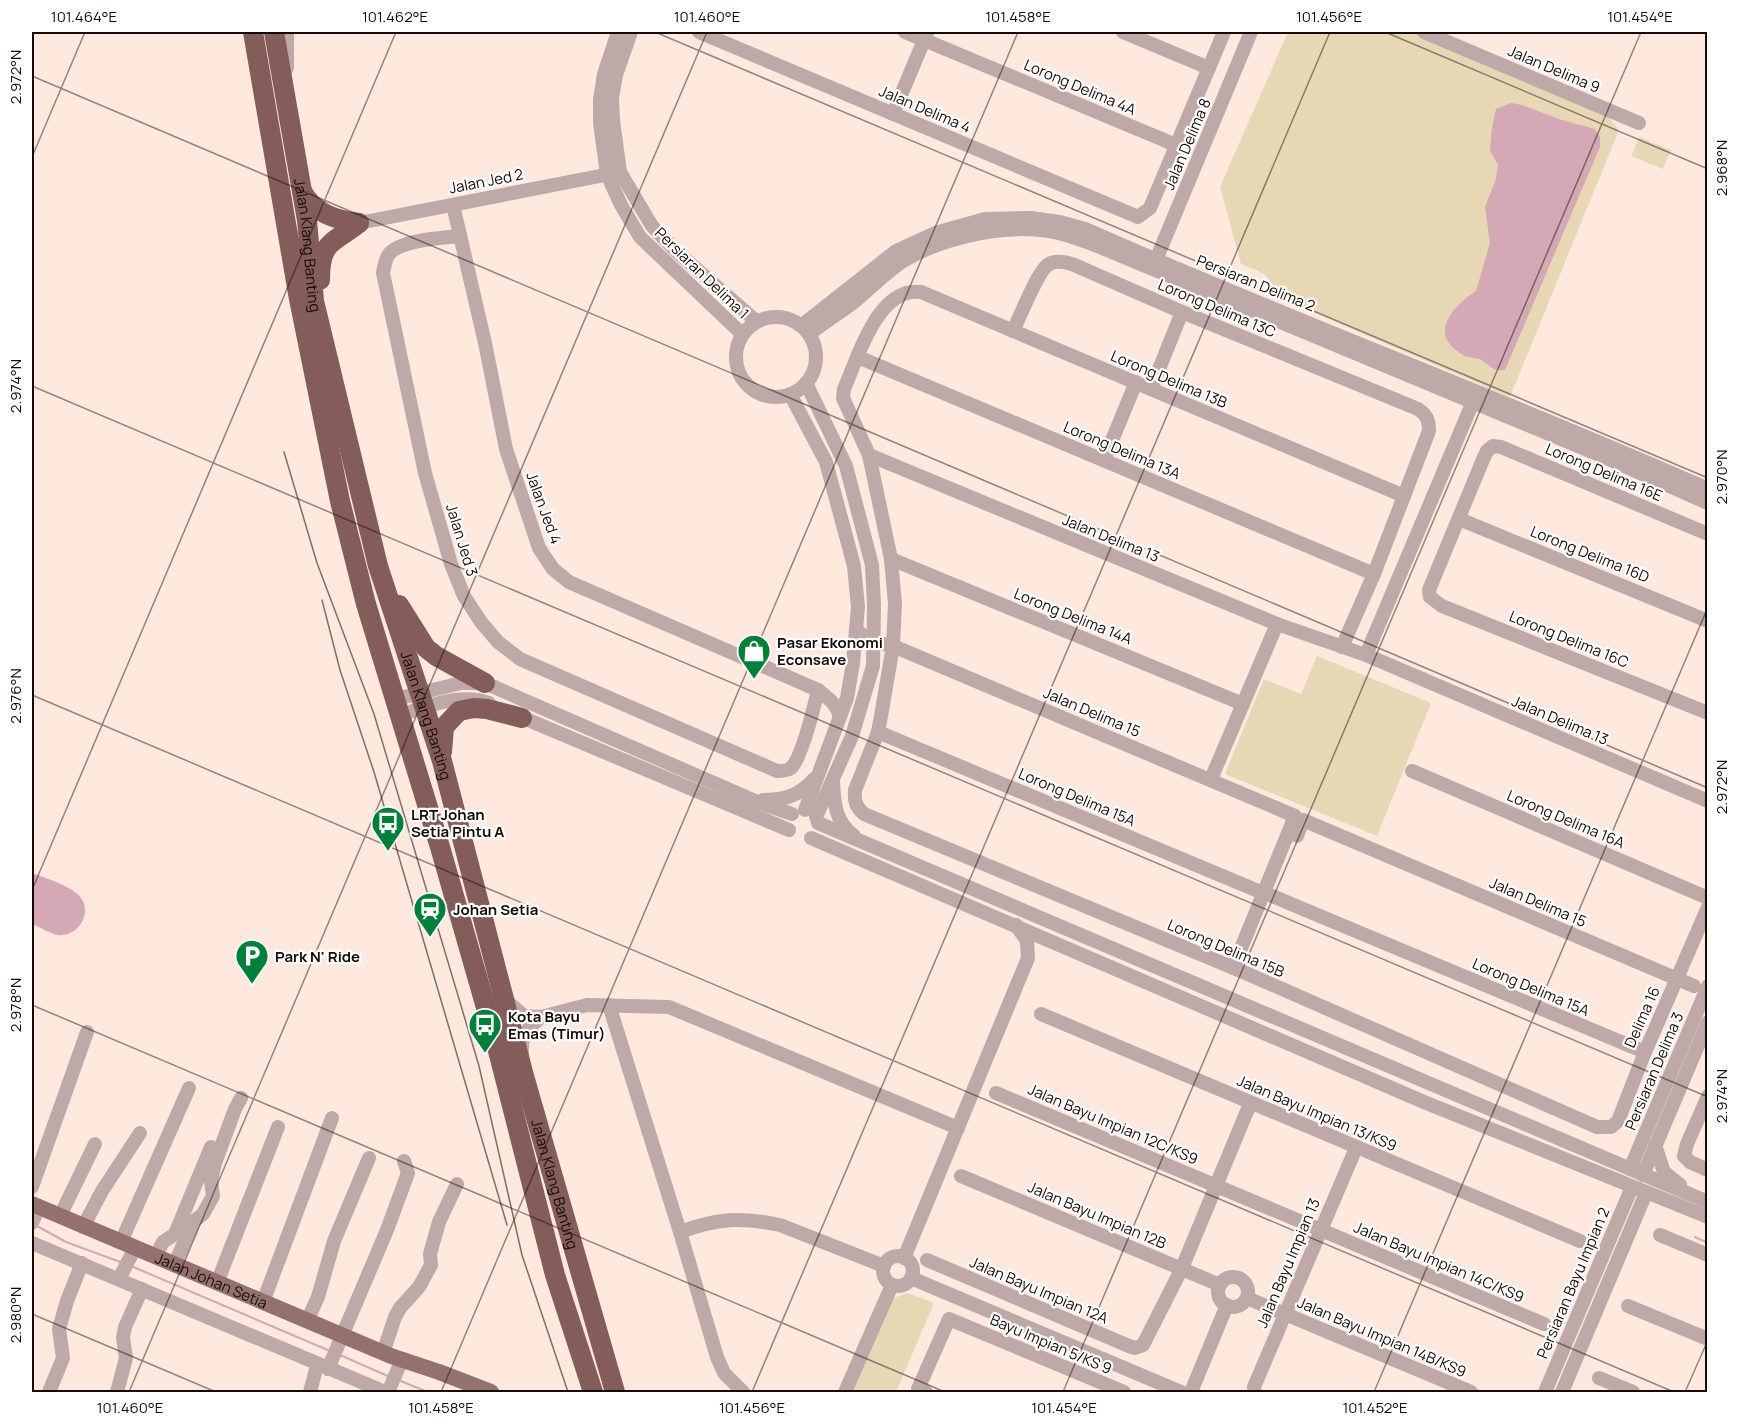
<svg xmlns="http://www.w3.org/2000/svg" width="1739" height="1424" font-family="Manrope,sans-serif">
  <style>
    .green { fill: #e7d7b5 }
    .water { fill: #d4a9b5 }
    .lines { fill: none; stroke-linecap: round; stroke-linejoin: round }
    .stream { stroke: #d4a9b5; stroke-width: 2 }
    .minor { stroke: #bea9a8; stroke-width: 14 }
    .major { stroke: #94716f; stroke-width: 16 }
    .highway { stroke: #845c5a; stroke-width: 20 }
    .tram { stroke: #7f6f69; stroke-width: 1.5 }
    .ticks { fill: none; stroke: #140b07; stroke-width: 1.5; stroke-opacity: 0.45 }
    .labels { text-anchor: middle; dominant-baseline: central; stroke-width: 4.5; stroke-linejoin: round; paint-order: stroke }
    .street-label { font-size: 15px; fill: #140b07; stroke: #fff }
    .poi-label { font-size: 15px; font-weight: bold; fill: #140b07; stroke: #fff; text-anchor: start }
    .neatline { fill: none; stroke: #140b07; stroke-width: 2 }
    .ticks-label { font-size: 15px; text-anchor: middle; fill: #140b07 }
  </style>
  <rect width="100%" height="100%" fill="#ffe8de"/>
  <g class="green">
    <path d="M 1288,32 L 1417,32 L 1602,109 L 1619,130 L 1510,397 L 1277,297 C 1269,272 1263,273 1241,264 L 1220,187 Z"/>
    <polygon points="1639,137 1671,150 1663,169 1631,156"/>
    <polygon points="1317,656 1431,703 1377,836 1225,774 1264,679 1301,694"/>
    <polygon points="907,1293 934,1303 896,1392 852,1392 889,1300"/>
  </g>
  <g class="water">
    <path d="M 1511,103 L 1522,105 L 1562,120 L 1595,129 L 1600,137 L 1600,147 L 1505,370 C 1490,371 1492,366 1481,360 C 1476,357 1468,358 1463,355 C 1427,335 1452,307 1476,291 L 1490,243 L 1485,207 L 1496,179 L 1498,165 L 1490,151 L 1492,127 L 1496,109 Z"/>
    <path d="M 32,873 C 45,878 73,886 81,898 C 93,914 77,938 57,935 C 49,933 40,927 32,924 Z"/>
  </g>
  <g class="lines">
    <g class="stream">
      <polyline points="37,1226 66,1242 123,1263"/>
      <polyline points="1695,1237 1708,1243"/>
      <polyline points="131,1266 330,1351"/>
      <polyline points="340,1355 390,1377"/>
      <polyline points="398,1380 428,1392"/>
    </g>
    <g class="minor">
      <polyline points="618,32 604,74 600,99 600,123 607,174 621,205 640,237 742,334"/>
      <polyline points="631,32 616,75 612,98 613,120 620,172 652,226 677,252 756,321"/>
      <polyline points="699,32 1138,217 1150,208 1224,32"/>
      <polyline points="905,32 1176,145"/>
      <polyline points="1123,32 1209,68"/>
      <polyline points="1424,32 1639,123"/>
      <polyline points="287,68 287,32"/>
      <polyline points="893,114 927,33"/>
      <path d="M 453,205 L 485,343 L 506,449 L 539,548 L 553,569 L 569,582 L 818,690 C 828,698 837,704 840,717"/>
      <polyline points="359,223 615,173"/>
      <path d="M 460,236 C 442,238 400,240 389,254 C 385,260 384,267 383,273 L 425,473 L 451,564 L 464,596 L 481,622 L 498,642 L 520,659 L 777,771 C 782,771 787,771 791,768 C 802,757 814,707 818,690"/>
      <polyline points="1153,267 1251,32"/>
      <circle cx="776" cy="357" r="40"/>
      <path d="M 801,326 L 896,251 L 935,233 L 985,219 L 1031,218 L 1060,222 L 1085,229 C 1291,320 1502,398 1708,489"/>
      <path d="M 1013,331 C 1020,317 1038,270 1049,264 C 1056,260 1065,262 1072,264 L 1182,312 L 1418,409 C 1427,415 1429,420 1429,431 L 1374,574 L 1342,647"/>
      <path d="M 809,334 C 824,323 839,313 854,302 C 870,289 886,272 903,261 C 945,236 1011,222 1058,233 C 1091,241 1122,257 1153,269 L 1602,456 L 1708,503"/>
      <polyline points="858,357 1374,574"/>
      <polyline points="806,383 846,466 872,565 874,604 873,666 852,736 816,817"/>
      <polyline points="1151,389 1182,312"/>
      <polyline points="790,394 826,462 854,566 858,607 853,663 847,698 805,810"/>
      <polyline points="869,455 1277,624 1366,655 1708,801"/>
      <polyline points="1104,460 1136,382"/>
      <path d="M 1404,496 L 921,292 C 878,286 858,357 844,389 L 843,398 L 869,455 L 891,559 L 895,604 L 893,646 L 881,716 L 878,732 L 855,790 C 854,801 856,807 864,814 L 1241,971 L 1597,1127 L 1611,1127 L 1618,1121 L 1645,1052 L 1708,907"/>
      <polyline points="1459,519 1708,621"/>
      <polyline points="1708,534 1501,447 1493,446 1487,451 1484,457 1429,590 1430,597 1442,606 1708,713"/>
      <polyline points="891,559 1243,704"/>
      <polyline points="856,629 867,640 893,646 1295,816 1233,968"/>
      <polyline points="1366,655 1475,397"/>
      <polyline points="396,699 461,683 485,683 755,801 792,814"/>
      <polyline points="514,714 789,830"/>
      <path d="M 400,715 C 427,707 461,692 489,703"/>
      <polyline points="878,732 1263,893"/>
      <polyline points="1412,771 1708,898"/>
      <polyline points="1211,779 1277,624"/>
      <path d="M 833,781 C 834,803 835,822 854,836"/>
      <path d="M 763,800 C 785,800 799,796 814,779"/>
      <polyline points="818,823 1708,1202"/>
      <polyline points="1297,836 1303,820 1694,986"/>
      <polyline points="811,838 1424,1102 1708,1217"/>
      <polyline points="1272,896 1645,1052"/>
      <polyline points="506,997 509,1003 524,1016 541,1017 587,1005 669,1007 958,1128"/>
      <polyline points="609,1005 680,1232"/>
      <polyline points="1041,1014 1580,1241"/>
      <path d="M 522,1052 C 521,1033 528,1029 541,1017"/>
      <polyline points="996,1093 1544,1324"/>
      <polyline points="1708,1096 1687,1144 1684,1156 1690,1162 1708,1170"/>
      <polyline points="1655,1145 1664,1172 1680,1185"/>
      <polyline points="1630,1169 1708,986"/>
      <polyline points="1643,1175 1708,1022"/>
      <polyline points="961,1176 1220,1285"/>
      <polyline points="32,1187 87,1032"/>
      <polyline points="60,1216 95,1144"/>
      <polyline points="32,1223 39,1207"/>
      <polyline points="83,1227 102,1191 140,1133"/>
      <polyline points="1660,1235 1708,1255"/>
      <polyline points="121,1242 189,1088"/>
      <polyline points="32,1243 385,1392"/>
      <circle cx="898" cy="1271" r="15"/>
      <polyline points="155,1257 163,1242 175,1234 211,1147"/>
      <polyline points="904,1258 1028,958 1027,941 1016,925"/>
      <polyline points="927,1260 1129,1346 1135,1348 1143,1345 1182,1268 1247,1111 1251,1105 1255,1105"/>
      <polyline points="174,1265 194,1221 203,1214 213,1196 211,1181 215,1163 235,1109 241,1098"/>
      <circle cx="1233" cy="1292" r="15"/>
      <polyline points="911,1278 1181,1392"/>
      <polyline points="119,1279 135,1248"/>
      <polyline points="217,1283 278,1127"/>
      <polyline points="1247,1298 1471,1392"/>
      <polyline points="263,1302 332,1118"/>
      <polyline points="1628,1306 1708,1339"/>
      <polyline points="307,1321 318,1297 334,1241 369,1158"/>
      <polyline points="383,1353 395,1317 400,1308 419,1287 431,1265 430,1254 439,1222 457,1184"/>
      <polyline points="328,1369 387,1230 408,1173 404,1161"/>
      <polyline points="1599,1378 1633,1392"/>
      <polyline points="49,1392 63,1358 59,1329 67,1301 82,1263"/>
      <polyline points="117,1392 126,1358 123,1338 125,1327 142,1289"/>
      <polyline points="310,1392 317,1365"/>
      <polyline points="388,1392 401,1362"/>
      <path d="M 743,1392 L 724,1373 L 717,1357 L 680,1232 C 718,1218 740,1217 780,1225 L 884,1266"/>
      <polyline points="845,1392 892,1285"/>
      <polyline points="926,1392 918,1389 949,1319 1124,1392"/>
      <polyline points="1191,1392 1227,1305"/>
      <polyline points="1255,1392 1254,1387 1356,1148"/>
      <polyline points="1545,1392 1632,1187"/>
      <polyline points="1562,1392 1646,1193"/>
    </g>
    <path class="major" id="s1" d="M 32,1204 L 391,1356 L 439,1372 L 491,1392"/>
    <g class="highway">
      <polyline points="253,32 299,299 340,501 366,604 440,847 495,1039 555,1275 593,1392"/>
      <path id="s2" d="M 274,32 L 307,220 L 314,301 L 378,566 L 442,761 L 524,1076 L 615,1392"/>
      <path d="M 302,191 C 313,213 336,220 359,223"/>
      <path d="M 320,280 C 320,240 333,244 359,223"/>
      <polyline points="399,605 426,648 436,656 485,683"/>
      <polyline points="442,752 444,727 459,711 474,708 487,709 522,718"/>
    </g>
    <g class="tram">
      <polyline points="284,452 317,563 374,714 479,1066 522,1255 568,1392"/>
      <polyline points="322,600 340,670 374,772 507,1225"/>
    </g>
  </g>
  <path class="ticks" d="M 655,32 L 1708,478M 1385,32 L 1708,169M 32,76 L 1708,788M 32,157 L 85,32M 32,386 L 1708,1097M 32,695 L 1674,1392M 32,890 L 396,32M 32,1005 L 945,1392M 32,1314 L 216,1392M 129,1392 L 707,32M 441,1392 L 1018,32M 752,1392 L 1330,32M 1063,1392 L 1641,32M 1374,1392 L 1708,607M 1685,1392 L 1708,1340"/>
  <defs>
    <g id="shop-pin" transform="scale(1.725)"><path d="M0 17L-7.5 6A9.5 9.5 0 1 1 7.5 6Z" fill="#007f39" stroke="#fff"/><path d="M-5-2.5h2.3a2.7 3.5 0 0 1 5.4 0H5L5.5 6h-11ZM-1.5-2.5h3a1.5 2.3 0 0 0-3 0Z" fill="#fff"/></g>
    <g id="bus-pin" transform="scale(1.725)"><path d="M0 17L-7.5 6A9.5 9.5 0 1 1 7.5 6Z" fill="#007f39" stroke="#fff"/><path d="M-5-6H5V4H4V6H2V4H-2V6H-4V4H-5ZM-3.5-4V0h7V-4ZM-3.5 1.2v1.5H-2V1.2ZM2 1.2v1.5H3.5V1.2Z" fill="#fff"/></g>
    <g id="station-pin" transform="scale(1.725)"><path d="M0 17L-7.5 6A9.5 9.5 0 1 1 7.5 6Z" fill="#007f39" stroke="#fff"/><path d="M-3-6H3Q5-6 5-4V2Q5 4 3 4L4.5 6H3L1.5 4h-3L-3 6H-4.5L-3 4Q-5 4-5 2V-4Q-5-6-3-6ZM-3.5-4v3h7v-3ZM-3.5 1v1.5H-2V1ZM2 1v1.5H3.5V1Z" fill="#fff"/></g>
    <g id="parking-pin" transform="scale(1.725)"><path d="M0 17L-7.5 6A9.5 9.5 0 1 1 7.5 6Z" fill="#007f39" stroke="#fff"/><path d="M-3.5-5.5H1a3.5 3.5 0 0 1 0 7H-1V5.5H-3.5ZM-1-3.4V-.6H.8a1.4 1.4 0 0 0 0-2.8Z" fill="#fff"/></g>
  </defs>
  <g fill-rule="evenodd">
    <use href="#shop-pin" x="754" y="651"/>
    <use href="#bus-pin" x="388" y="823"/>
    <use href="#station-pin" x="430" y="909"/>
    <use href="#parking-pin" x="252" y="956"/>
    <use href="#bus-pin" x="485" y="1025"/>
  </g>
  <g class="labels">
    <g class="street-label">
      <text transform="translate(1554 69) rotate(23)">Jalan Delima 9</text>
      <text transform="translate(1080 87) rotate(23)">Lorong Delima 4A</text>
      <text transform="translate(925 109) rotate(23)">Jalan Delima 4</text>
      <text transform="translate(1187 144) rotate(-67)">Jalan Delima 8</text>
      <text transform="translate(486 181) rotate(-11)">Jalan Jed 2</text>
      <text stroke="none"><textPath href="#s2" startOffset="216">Jalan Klang Banting</textPath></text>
      <text transform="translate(702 273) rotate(44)">Persiaran Delima 1</text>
      <text transform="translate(1256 283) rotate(22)">Persiaran Delima 2</text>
      <text transform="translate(1217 308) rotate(23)">Lorong Delima 13C</text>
      <text transform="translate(1169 379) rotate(23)">Lorong Delima 13B</text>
      <text transform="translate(1122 450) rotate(23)">Lorong Delima 13A</text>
      <text transform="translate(1604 472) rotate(23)">Lorong Delima 16E</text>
      <text transform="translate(544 508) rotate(70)">Jalan Jed 4</text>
      <text transform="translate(1111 538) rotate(22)">Jalan Delima 13</text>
      <text transform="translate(462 540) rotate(73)">Jalan Jed 3</text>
      <text transform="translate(1590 554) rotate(22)">Lorong Delima 16D</text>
      <text transform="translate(1073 616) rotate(22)">Lorong Delima 14A</text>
      <text transform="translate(1569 639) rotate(22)">Lorong Delima 16C</text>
      <text transform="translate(1092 712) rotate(23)">Jalan Delima 15</text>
      <text stroke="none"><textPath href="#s2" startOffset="702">Jalan Klang Banting</textPath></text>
      <text transform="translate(1560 720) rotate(23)">Jalan Delima 13</text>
      <text transform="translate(1077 797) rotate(23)">Lorong Delima 15A</text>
      <text transform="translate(1566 819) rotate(23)">Lorong Delima 16A</text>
      <text transform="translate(1538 902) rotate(23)">Jalan Delima 15</text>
      <text transform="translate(1226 948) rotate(23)">Lorong Delima 15B</text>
      <text transform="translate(1531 987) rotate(23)">Lorong Delima 15A</text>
      <text transform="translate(1642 1017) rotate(-66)">Delima 16</text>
      <text transform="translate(1654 1071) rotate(-67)">Persiaran Delima 3</text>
      <text transform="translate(1317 1113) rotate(23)">Jalan Bayu Impian 13/KS9</text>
      <text transform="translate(1113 1124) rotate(23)">Jalan Bayu Impian 12C/KS9</text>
      <text stroke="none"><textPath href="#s2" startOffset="1188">Jalan Klang Banting</textPath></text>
      <text transform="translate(1097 1215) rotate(23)">Jalan Bayu Impian 12B</text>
      <text transform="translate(1439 1262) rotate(23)">Jalan Bayu Impian 14C/KS9</text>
      <text transform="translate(1288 1263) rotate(-67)">Jalan Bayu Impian 13</text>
      <text stroke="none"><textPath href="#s1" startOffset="195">Jalan Johan Setia</textPath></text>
      <text transform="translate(1573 1283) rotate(-67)">Persiaran Bayu Impian 2</text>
      <text transform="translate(1039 1290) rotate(23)">Jalan Bayu Impian 12A</text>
      <text transform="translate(1382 1337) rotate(23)">Jalan Bayu Impian 14B/KS9</text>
      <text transform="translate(1051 1344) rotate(23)">Bayu Impian 5/KS 9</text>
    </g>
    <g class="poi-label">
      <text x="777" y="642">Pasar Ekonomi<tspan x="777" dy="17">Econsave</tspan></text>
      <text x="411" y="814">LRT Johan<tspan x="411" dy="17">Setia Pintu A</tspan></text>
      <text x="453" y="909">Johan Setia</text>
      <text x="275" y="956">Park N' Ride</text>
      <text x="508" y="1016">Kota Bayu<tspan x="508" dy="17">Emas (Timur)</tspan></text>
    </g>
  </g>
  <rect width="1739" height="1424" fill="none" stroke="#ffffff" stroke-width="66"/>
  <rect x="33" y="33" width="1673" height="1358" class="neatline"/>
  <g class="ticks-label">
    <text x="84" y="22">101.464°E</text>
    <text x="395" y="22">101.462°E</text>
    <text x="707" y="22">101.460°E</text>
    <text x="1018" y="22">101.458°E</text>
    <text x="1329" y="22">101.456°E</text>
    <text x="1640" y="22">101.454°E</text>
    <text transform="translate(16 77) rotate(-90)" y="5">2.972°N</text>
    <text transform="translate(1722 168) rotate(-90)" y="5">2.968°N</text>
    <text transform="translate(16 386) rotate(-90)" y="5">2.974°N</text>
    <text transform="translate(1722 477) rotate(-90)" y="5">2.970°N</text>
    <text transform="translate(16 696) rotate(-90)" y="5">2.976°N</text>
    <text transform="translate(1722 787) rotate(-90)" y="5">2.972°N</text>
    <text transform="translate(16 1005) rotate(-90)" y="5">2.978°N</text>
    <text transform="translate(1722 1096) rotate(-90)" y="5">2.974°N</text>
    <text transform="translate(16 1315) rotate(-90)" y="5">2.980°N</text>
    <text x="130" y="1413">101.460°E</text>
    <text x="441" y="1413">101.458°E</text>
    <text x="752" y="1413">101.456°E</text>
    <text x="1064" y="1413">101.454°E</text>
    <text x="1375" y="1413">101.452°E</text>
  </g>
</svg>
